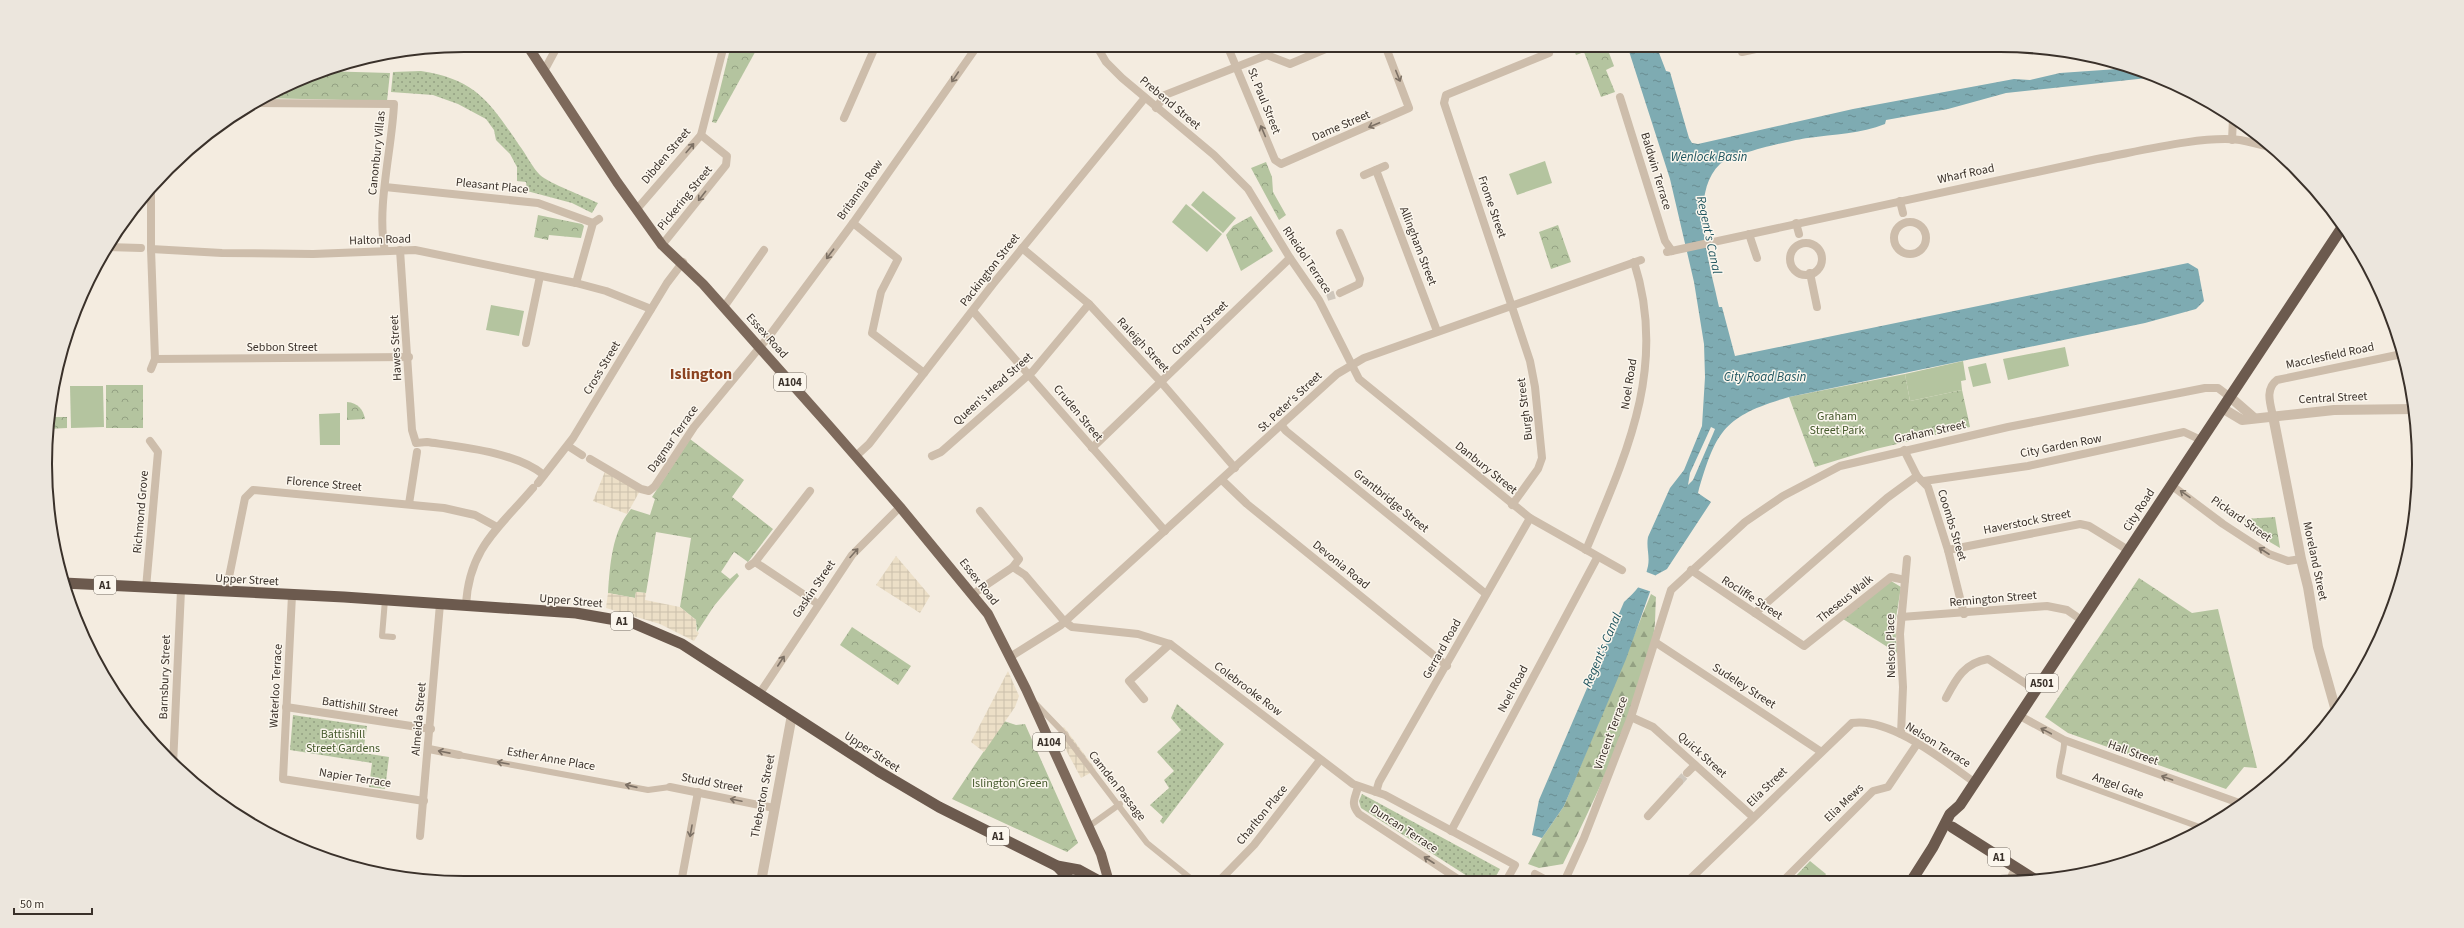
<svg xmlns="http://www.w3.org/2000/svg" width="2464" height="928" font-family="'Source Sans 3',sans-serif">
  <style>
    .grass { fill: #b4c49f }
    .forest { fill: url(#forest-firs) }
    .park { fill: url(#park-crowns) }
    .garden { fill: url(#garden-dots) }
    .plaza { fill: url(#plaza-grid) }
    .water { fill: url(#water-ripples); fill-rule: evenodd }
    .pier { fill: #f4ece0 }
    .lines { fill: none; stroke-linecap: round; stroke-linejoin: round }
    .minor-tunnel { stroke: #cfc7bc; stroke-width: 8; stroke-dasharray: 8 4; stroke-linecap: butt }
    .pedestrian { stroke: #cdbdab; stroke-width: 6 }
    .minor { stroke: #cdbdab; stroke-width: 8 }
    .tertiary { stroke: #cdbdab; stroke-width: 10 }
    .primary { stroke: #7d695b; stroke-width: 10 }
    .trunk { stroke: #6c5a4e; stroke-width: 11 }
    .oneway { stroke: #7c7064 }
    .labels { text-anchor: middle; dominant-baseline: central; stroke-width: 3; stroke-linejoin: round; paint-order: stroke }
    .shield { fill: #fbf6ed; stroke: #746c64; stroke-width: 1 }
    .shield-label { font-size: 11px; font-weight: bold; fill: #3a312a }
    .street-label { font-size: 12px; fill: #3a312a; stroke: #fbf6ed }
    .park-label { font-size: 12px; fill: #465a2d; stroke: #fbf6ed }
    .water-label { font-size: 13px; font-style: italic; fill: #1e545e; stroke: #fbf6ed }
    .district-label { font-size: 16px; font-weight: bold; fill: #8c4321; stroke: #fbf6ed }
    .rim { fill: none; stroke: #3a312a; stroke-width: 2 }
  </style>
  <defs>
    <pattern id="forest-firs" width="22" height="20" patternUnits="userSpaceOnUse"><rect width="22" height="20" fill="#b4c49f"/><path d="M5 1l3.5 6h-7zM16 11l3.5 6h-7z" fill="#93a082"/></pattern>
    <pattern id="park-crowns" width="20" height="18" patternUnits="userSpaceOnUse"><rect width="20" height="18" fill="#b4c49f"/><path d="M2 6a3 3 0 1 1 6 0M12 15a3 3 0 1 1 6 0" fill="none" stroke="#93a082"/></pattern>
    <pattern id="garden-dots" width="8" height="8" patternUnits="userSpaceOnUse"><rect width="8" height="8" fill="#b4c49f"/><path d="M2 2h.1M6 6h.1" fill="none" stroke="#93a082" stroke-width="1.8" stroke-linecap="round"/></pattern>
    <pattern id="plaza-grid" width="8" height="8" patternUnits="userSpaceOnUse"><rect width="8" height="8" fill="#ecdfc7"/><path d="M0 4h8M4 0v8" fill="none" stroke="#cbc0ab"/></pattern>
    <pattern id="water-ripples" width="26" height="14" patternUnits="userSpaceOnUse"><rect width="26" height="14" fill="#7eabb2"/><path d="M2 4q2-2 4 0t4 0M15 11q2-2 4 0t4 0" fill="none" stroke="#688c91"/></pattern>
  </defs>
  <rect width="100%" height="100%" fill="#f4ece0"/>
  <g class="grass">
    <polygon points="1545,161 1552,183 1517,195 1509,174"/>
    <polygon points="1203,191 1236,218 1223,233 1191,205"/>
    <polygon points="1186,204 1222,234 1207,252 1172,222"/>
    <polygon points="491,305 524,311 519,336 486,330"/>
    <polygon points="2065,347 2069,366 2008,380 2003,359"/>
    <polygon points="1963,361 1966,380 1961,381 1962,390 1910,401 1905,374"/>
    <polygon points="1986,363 1991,383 1973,387 1968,367"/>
    <polygon points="70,386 103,386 104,427 71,428"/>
    <polygon points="340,413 340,445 320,445 319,414"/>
  </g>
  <path class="forest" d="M 1651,594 L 1656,597 C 1655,610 1656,624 1653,637 C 1634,717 1599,791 1563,864 L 1539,868 L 1528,864 L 1542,838 L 1564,806 Z"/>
  <g class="park">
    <polygon points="731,45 759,45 716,123 712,122"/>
    <polygon points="1572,45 1606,45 1614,66 1606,70 1615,92 1601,97 1584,52 1576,55"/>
    <polygon points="321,71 390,73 387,101 261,98"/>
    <polygon points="1266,162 1272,177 1273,192 1286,215 1279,220 1251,168"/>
    <polygon points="538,215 582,224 584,226 581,238 549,235 548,240 534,237"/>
    <polygon points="1251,216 1273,251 1241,271 1226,235 1233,226"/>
    <polygon points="1558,225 1571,262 1551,269 1539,232"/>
    <polygon points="1905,374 1910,401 1962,390 1970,427 1867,451 1815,467 1789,397"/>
    <rect x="106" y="385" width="37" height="43"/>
    <path d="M 347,402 C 358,403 363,409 365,419 L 347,420 Z"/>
    <polygon points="48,417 67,417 67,428 47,429"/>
    <path d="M 690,439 L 744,480 L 732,497 L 773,529 L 748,562 L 734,552 L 721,572 L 730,579 L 737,573 L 739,576 L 714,606 L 697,632 L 696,620 L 680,607 L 691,538 L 656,532 L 646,593 L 636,592 L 635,598 L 608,593 C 610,564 612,532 631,509 L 650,515 L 655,499 L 652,497 Z"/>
    <polygon points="2275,517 2280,548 2246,528 2245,519"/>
    <polygon points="2139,578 2192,613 2218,609 2257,768 2244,767 2226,789 2068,733 2045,717"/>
    <polygon points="1891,581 1901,587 1895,624 1897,653 1843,619"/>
    <polygon points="852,627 911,666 898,685 840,645"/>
    <polygon points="1004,721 1016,725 1025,724 1078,843 1067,852 952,799"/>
    <polygon points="1810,861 1826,874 1822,880 1792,880"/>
  </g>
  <g class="garden">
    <path d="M 421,71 C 475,79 490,102 519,145 C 526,154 532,167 540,175 C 550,184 584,196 598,203 L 592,213 L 572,203 L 527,191 L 526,182 L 517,181 L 517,167 L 510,154 L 496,140 L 494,130 L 486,119 L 458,104 L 433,95 L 391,92 L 393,72 Z"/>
    <polygon points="1177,704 1224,744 1163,824 1160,821 1163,817 1150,805 1169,788 1164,780 1174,771 1157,752 1181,730 1171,718"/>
    <polygon points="293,715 367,726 363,753 389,757 385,789 369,787 372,763 290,750"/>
    <polygon points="1362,794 1500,869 1493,881 1475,881 1361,808 1359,801"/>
  </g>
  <g class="plaza">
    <polygon points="606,469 641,489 627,514 593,501"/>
    <polygon points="896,556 930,596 920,613 876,585"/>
    <polygon points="636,592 646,593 645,600 680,607 696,620 696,631 699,633 694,641 660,624 606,608 608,593 635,598"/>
    <polygon points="1008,671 1019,696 1015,707 984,752 971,742"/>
    <polygon points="1064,727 1096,770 1081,778 1057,733"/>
  </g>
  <path class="water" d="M 1627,45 L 1656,45 L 1666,71 L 1670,72 L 1689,138 L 1692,143 L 1698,144 L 1853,109 L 2014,79 L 2030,80 L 2060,73 L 2132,68 L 2157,77 L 2006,93 L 1948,109 L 1886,120 L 1885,124 C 1861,134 1834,134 1808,138 C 1792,140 1731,154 1720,164 C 1687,196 1711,268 1719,307 L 1722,307 L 1735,356 L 2188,263 L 2198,269 L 2204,301 L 2196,309 L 2145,323 L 1789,397 C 1724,416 1716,430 1698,493 L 1711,502 L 1667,569 L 1656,575 L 1626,659 L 1564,806 L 1542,838 L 1532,835 L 1539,800 L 1624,602 C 1635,592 1645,582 1648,566 C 1650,556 1646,547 1648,537 L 1670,488 L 1684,470 L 1702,426 L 1705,377 L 1704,344 L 1694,282 L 1670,179 ZM 1711,427 L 1715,429 L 1713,434 L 1693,480 L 1688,485 L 1690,473 Z"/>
  <polygon class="pier" points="1644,571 1657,576 1652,592 1637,587"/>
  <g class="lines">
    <g class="minor-tunnel">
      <polyline points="1327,297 1340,293"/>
      <polyline points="1679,782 1687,773"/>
    </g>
    <g class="pedestrian">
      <polyline points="385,600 382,636 393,637"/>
      <polyline points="1036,704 1061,730 1147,843 1194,881"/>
      <path d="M 2064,740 C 2065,752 2059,763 2059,776 L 2205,829"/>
      <polyline points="459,755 648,790 670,787"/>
      <polyline points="1088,827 1120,804"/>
    </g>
    <g class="minor">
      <polyline points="1096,45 1106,62 1122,78 1214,155 1248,189 1290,258 1319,300 1359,379 1530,518 1622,570"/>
      <polyline points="1227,45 1275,160 1281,164 1409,108 1385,45"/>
      <polyline points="1742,52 1774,45"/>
      <polyline points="544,71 558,45"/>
      <polyline points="1620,97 1665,241 1672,251"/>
      <path d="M 252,103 L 394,104 C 392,149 376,208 385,251"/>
      <polyline points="1156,108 1165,95 1267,55 1290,64 1335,45"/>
      <polyline points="844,118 876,45"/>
      <polyline points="2232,140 2233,118"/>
      <polyline points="1376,170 1437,331"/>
      <polyline points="1364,175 1385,166"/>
      <polyline points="385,187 538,203 593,223"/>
      <polyline points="1900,201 1903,213"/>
      <polyline points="637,209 701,135 724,45"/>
      <circle cx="1910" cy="238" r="16"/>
      <polyline points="853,223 898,259 881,292 872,333 924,373"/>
      <polyline points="1796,223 1799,234"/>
      <polyline points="1749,234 1757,258"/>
      <circle cx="1806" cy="259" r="16"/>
      <polyline points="662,245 726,165 727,156 701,135"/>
      <polyline points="107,247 141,248"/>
      <polyline points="1022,248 1089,304 1161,382 1235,468"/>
      <polyline points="151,249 222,253 313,254 415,250 576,283 606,291 651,309"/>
      <path d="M 400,250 L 412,430 L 416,443 L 427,442 C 462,447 516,452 544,475"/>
      <path d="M 1667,252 L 2097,159 C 2136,152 2203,135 2240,140 C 2251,142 2262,145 2273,148"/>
      <polyline points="1810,273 1817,307"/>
      <polyline points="576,283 593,223 599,219"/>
      <polyline points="1340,293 1359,284 1360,279 1340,233"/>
      <polyline points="724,307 764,250"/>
      <polyline points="973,311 1165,531"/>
      <polyline points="526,343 540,276"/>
      <polyline points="155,359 409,357"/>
      <polyline points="151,369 155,359 151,249 151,185"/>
      <path d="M 2273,416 C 2270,403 2265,389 2277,380 L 2402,354"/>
      <polyline points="1282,426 1286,431 1486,594"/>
      <polyline points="568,446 582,455"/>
      <polyline points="1092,448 1290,258"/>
      <polyline points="1904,450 1917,476 1928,487 1948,550 1964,614"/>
      <polyline points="856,456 869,444 993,284 1144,99"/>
      <polyline points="932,456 941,452 1033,371 1089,304"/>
      <polyline points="590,459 641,489 649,491 655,486 694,427 770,335 853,223 978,45"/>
      <polyline points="1222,480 1247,504 1447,666"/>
      <polyline points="1924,481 2028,466 2184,432 2201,440"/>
      <polyline points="538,483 573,438 667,283 683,262"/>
      <polyline points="2171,485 2223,524 2269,554 2288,561 2301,559"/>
      <polyline points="409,504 417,452"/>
      <polyline points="1512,505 1538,469 1542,458 1535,387 1530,361 1444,103 1446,95 1549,53"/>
      <polyline points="980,511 1019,559 1013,567"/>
      <path d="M 1586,550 C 1626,455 1668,367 1634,262"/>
      <polyline points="1948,550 2080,524 2089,526 2128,550"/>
      <polyline points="755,562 818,604"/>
      <polyline points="749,566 755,562 810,491"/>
      <polyline points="1691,570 1804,646 1891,577 1905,580"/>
      <polyline points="146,588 158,452 150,441"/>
      <polyline points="226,592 245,498 253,490 444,508 475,515 497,527"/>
      <polyline points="973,594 1013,567 1025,575 1064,621 1072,627 1138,634 1170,644 1353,784 1385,795 1515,865 1506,881"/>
      <polyline points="292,595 283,779 424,801"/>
      <path d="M 466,605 C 469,548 499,528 533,488"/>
      <polyline points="1755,613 1887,498 1917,476"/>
      <polyline points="1901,617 2047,606 2067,610 2083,621"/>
      <polyline points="1655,642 1820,751"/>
      <polyline points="1010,657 1061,625 1337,374 1364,358 1641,260"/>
      <polyline points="760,693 852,555 900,507"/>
      <path d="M 1946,698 C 1956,679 1964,663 1988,659 L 2037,691"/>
      <polyline points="1144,699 1129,681 1170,644"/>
      <polyline points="286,707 431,729"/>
      <polyline points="2020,716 2064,740 2242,804"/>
      <polyline points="1631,717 1653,727 1753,817"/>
      <polyline points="1901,734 1903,687 1900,634 1907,559"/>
      <polyline points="429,749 459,755"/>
      <polyline points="173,765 181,590"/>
      <polyline points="1687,773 1695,765"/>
      <polyline points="670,787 774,808"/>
      <path d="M 1358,787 C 1355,799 1350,803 1359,814 L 1461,881"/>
      <polyline points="1376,792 1379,782 1530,518"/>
      <polyline points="1648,816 1679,782"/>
      <polyline points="1451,831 1597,558"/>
      <polyline points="420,836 440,604"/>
      <polyline points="1535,874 1548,881"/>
      <polyline points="2012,875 2016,868"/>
      <polyline points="1565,880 1584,838 1631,717 1671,590 1745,522 1783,496 1840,466 2008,427 2205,388 2218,388 2230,397"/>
      <path d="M 1689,880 L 1852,723 C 1890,717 1943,760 1974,782"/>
      <polyline points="1784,880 1873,791 1888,787 1917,744"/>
      <polyline points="1219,881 1254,845 1320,760"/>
      <polyline points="681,883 698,792"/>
    </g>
    <g class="tertiary">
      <polyline points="2230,397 2253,417"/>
      <polyline points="2222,408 2242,420 2334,410 2415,409"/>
      <polyline points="2273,416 2301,559 2308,587 2318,647 2336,711"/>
      <polyline points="761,882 792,715"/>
    </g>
    <polyline class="primary" points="527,45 617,182 662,245 703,284 831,428 900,507 988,614 1026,689 1101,854 1109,882"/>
    <g class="trunk">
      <polyline points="64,583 344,597 576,613 633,623 682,644 878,771 939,807 1057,866 1079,870 1101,882"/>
      <polyline points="1952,827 2034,879"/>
      <polyline points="1057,866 1072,882"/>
      <polyline points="1912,880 1933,847 1950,814 1960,805 2343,226"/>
    </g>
  </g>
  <defs><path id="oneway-shaft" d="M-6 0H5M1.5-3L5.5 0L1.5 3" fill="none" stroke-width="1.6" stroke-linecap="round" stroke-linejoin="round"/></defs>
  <g class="oneway">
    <use href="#oneway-shaft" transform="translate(1398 76) rotate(68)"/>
    <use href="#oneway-shaft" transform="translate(955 77) rotate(124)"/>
    <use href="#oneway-shaft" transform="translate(1374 125) rotate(157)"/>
    <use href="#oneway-shaft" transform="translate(1263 131) rotate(-113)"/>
    <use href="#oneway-shaft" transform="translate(690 148) rotate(-50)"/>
    <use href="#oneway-shaft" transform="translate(702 196) rotate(128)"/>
    <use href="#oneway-shaft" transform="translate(830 254) rotate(127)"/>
    <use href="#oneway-shaft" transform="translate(2185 494) rotate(-145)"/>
    <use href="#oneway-shaft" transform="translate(2264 551) rotate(-147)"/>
    <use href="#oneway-shaft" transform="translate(854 553) rotate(-48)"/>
    <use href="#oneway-shaft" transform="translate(781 661) rotate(-57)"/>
    <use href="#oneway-shaft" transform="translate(2046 731) rotate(-152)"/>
    <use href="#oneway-shaft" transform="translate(444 752) rotate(-169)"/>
    <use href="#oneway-shaft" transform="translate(503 763) rotate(-170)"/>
    <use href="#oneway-shaft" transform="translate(2167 778) rotate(-160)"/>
    <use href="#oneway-shaft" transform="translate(631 786) rotate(-167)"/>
    <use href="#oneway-shaft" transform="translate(736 800) rotate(-168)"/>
    <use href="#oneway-shaft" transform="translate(691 831) rotate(100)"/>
    <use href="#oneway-shaft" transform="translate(1429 860) rotate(-147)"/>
  </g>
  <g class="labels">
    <g class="shield">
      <rect x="774" y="373" width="32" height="18" rx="3"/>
      <rect x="94" y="576" width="22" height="18" rx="3"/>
      <rect x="611" y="612" width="22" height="18" rx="3"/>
      <rect x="2026" y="674" width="32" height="18" rx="3"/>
      <rect x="1033" y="733" width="32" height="18" rx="3"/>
      <rect x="987" y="827" width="22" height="18" rx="3"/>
      <rect x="1988" y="848" width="22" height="18" rx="3"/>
    </g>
    <g class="shield-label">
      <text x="790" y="382">A104</text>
      <text x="105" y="585">A1</text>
      <text x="622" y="621">A1</text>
      <text x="2042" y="683">A501</text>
      <text x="1049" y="742">A104</text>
      <text x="998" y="836">A1</text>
      <text x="1999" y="857">A1</text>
    </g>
    <g class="street-label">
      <text transform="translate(1264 101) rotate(68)">St. Paul Street</text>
      <text transform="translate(1170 103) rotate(40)">Prebend Street</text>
      <text transform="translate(1341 126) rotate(-23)">Dame Street</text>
      <text transform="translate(377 153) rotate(-84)">Canonbury Villas</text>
      <text transform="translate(666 156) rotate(-50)">Dibden Street</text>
      <text transform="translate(1656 171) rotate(73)">Baldwin Terrace</text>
      <text transform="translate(1966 174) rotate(-12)">Wharf Road</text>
      <text transform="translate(492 186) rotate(6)">Pleasant Place</text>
      <text transform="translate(860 190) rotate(-55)">Britannia Row</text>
      <text transform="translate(685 198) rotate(-51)">Pickering Street</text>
      <text transform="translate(1492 207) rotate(71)">Frome Street</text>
      <text transform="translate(380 240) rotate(-2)">Halton Road</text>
      <text transform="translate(1418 246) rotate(69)">Allingham Street</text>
      <text transform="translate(1307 260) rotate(56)">Rheidol Terrace</text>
      <text transform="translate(990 270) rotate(-52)">Packington Street</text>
      <text transform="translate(1200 328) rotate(-44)">Chantry Street</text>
      <text transform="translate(767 336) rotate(48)">Essex Road</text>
      <text transform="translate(1143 345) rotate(47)">Raleigh Street</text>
      <text x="282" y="347">Sebbon Street</text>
      <text transform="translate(396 348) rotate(-93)">Hawes Street</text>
      <text transform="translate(2330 356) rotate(-12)">Macclesfield Road</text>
      <text transform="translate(602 368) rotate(-59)">Cross Street</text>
      <text transform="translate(1629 384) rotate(-81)">Noel Road</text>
      <text transform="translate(993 389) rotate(-42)">Queen's Head Street</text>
      <text transform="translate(2333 398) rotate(-3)">Central Street</text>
      <text transform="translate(1290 402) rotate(-43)">St. Peter's Street</text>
      <text transform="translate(1525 409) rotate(-97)">Burgh Street</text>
      <text transform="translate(1078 413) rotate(50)">Cruden Street</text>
      <text transform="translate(1930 432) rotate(-12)">Graham Street</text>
      <text transform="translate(673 439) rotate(-55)">Dagmar Terrace</text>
      <text transform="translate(2061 446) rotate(-11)">City Garden Row</text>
      <text transform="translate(1486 468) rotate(39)">Danbury Street</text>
      <text transform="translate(324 484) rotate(5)">Florence Street</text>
      <text transform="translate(1391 501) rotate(39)">Grantbridge Street</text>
      <text transform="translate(2139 510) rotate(-57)">City Road</text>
      <text transform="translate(141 512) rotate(-85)">Richmond Grove</text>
      <text transform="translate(2241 519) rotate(35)">Pickard Street</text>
      <text transform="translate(2027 522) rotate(-11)">Haverstock Street</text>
      <text transform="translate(1952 525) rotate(73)">Coombs Street</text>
      <text transform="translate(2315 561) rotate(78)">Moreland Street</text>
      <text transform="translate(1341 565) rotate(39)">Devonia Road</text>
      <text transform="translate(247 580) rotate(3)">Upper Street</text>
      <text transform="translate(979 582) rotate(52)">Essex Road</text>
      <text transform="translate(814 589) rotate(-56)">Gaskin Street</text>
      <text transform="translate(1752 598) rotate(33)">Rocliffe Street</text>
      <text transform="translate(1845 599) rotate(-39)">Theseus Walk</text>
      <text transform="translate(1993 599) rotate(-5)">Remington Street</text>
      <text transform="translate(571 601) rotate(5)">Upper Street</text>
      <text transform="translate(1891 646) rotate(-91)">Nelson Place</text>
      <text transform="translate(1442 649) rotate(-61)">Gerrard Road</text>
      <text transform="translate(165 677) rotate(-88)">Barnsbury Street</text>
      <text transform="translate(276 686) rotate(-87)">Waterloo Terrace</text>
      <text transform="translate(1744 686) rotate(33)">Sudeley Street</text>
      <text transform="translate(1248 689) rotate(37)">Colebrooke Row</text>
      <text transform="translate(1513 689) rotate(-62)">Noel Road</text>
      <text transform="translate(360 707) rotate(9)">Battishill Street</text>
      <text transform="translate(419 719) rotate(-85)">Almeida Street</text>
      <text transform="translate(1611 733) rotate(-70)">Vincent Terrace</text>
      <text transform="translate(1938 745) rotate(32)">Nelson Terrace</text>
      <text transform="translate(872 752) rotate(33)">Upper Street</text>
      <text transform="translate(2133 753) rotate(20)">Hall Street</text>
      <text transform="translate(1702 755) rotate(42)">Quick Street</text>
      <text transform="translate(551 759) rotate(10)">Esther Anne Place</text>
      <text transform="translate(355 778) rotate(9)">Napier Terrace</text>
      <text transform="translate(712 783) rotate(11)">Studd Street</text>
      <text transform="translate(1117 786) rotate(52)">Camden Passage</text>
      <text transform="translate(2118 786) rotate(21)">Angel Gate</text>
      <text transform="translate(1767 787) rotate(-44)">Elia Street</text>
      <text transform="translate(763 796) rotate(-79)">Theberton Street</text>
      <text transform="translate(1844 803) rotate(-44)">Elia Mews</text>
      <text transform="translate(1262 815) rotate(-51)">Charlton Place</text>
      <text transform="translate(1404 829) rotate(33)">Duncan Terrace</text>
    </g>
    <g class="park-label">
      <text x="1837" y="416">Graham<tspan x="1837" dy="14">Street Park</tspan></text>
      <text x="343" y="734">Battishill<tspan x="343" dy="14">Street Gardens</tspan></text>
      <text x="1010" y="783">Islington Green</text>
    </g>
    <g class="water-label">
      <text x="1709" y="157">Wenlock Basin</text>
      <text transform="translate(1709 235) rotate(78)">Regent's Canal</text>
      <text x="1765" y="377">City Road Basin</text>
      <text transform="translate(1602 650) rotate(-67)">Regent's Canal</text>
    </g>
    <g class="district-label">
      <text x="701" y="374">Islington</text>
    </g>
  </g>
  <path d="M0 0H2464V928H0ZM464 52H2000A412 412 0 0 1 2412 464V464A412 412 0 0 1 2000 876H464A412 412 0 0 1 52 464V464A412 412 0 0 1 464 52Z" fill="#ece6dd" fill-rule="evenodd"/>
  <path class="rim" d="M464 52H2000A412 412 0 0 1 2412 464V464A412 412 0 0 1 2000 876H464A412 412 0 0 1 52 464V464A412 412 0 0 1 464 52Z"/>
  <path d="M14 908v6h78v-6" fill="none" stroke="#3a312a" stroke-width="2"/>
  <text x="20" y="908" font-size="12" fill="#3a312a" stroke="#fbf6ed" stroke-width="3" paint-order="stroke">50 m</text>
</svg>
